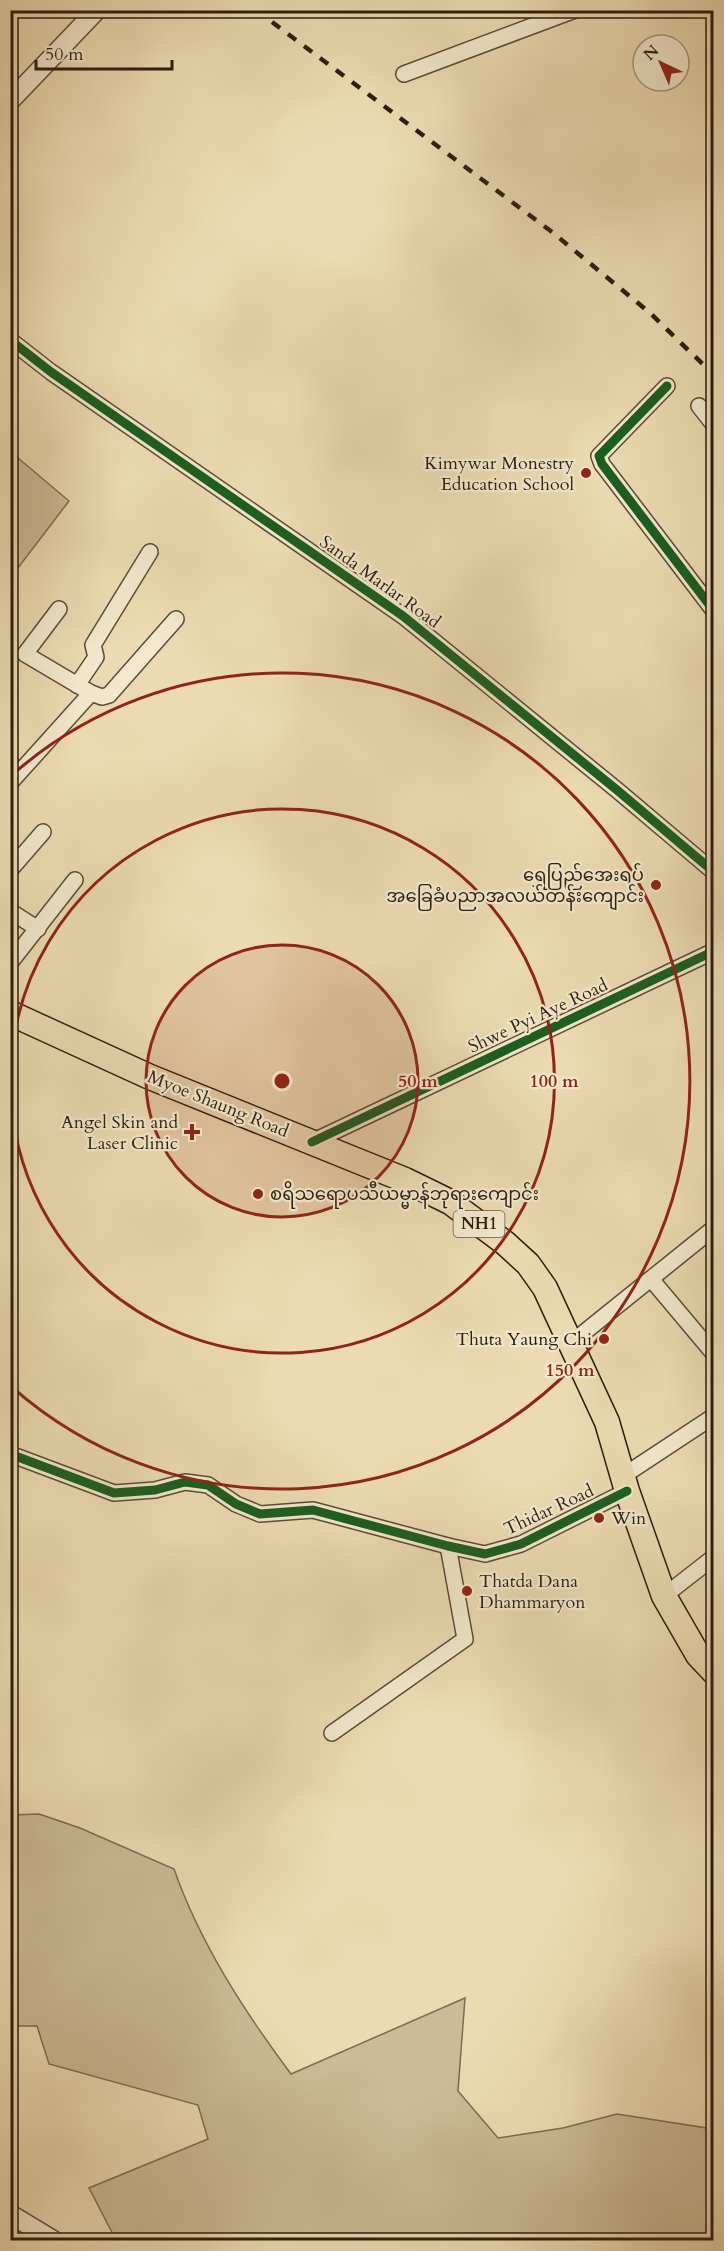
<svg xmlns="http://www.w3.org/2000/svg" width="724" height="2251" font-family="Cardo,'Noto Sans Myanmar',serif">
  <style>
    .green { fill: #cbbb96; stroke: #7c6c52; stroke-width: 1.5 }
    .lines { fill: none; stroke-linecap: round; stroke-linejoin: round }
    .minor-casing { stroke: #5c4c38; stroke-width: 18 }
    .tertiary-casing { stroke: #5c4c38; stroke-width: 21 }
    .trunk-casing { stroke: #2c1c0f; stroke-width: 27 }
    .minor { stroke: #f3e8cd; stroke-width: 15 }
    .tertiary { stroke: #f3e8cd; stroke-width: 18 }
    .trunk { stroke: #ecdbb2; stroke-width: 24 }
    .rail { stroke: #2c1c0f; stroke-width: 4.5; stroke-dasharray: 10 10; stroke-linecap: butt }
    .cycleway-casing { stroke: #f3e8cd; stroke-width: 13 }
    .cycleway { stroke: #1b5e20; stroke-width: 9 }
    .ring { fill: none; stroke: #8f2418; stroke-width: 3 }
    .poi-dot { fill: #8f2418; stroke: #f3e8cd; stroke-width: 2 }
    .labels { text-anchor: middle; dominant-baseline: central; stroke-width: 4.5; stroke-linejoin: round; paint-order: stroke }
    .shield { fill: #f3e8cd; stroke: #685948; stroke-width: 1.5 }
    .shield-label { font-size: 16px; font-weight: bold; fill: #2c1c0f }
    .poi-label { font-size: 18px; fill: #2c1c0f; stroke: #f3e8cd; text-anchor: end }
    .street-label { font-size: 18px; fill: #2c1c0f; stroke: #f3e8cd }
    .centre { fill: #8f2418; stroke: #f3e8cd; stroke-width: 3 }
    .ring-label { font-size: 18px; text-anchor: middle; font-weight: bold; fill: #8f2418; stroke: #f3e8cd; stroke-width: 4.5; stroke-linejoin: round; paint-order: stroke }
  </style>
  <rect width="100%" height="100%" fill="#ecdbb2"/>
  <filter id="stains"><feTurbulence type="fractalNoise" baseFrequency=".00333" numOctaves="4"/><feColorMatrix values="0 0 0 0 .2 0 0 0 0 .09 0 0 0 0 .02 0 0 0 .5 -.17"/></filter>
  <radialGradient id="worn" r=".72"><stop offset=".6" stop-color="#630" stop-opacity="0"/><stop offset="1" stop-color="#630" stop-opacity=".3"/></radialGradient>
  <g class="green">
    <polygon points="11,452 69,501 11,577"/>
    <path d="M 39,1814 L 80,1828 L 174,1869 C 200,1943 244,2011 291,2074 L 465,1998 L 458,2091 L 498,2138 L 563,2128 L 617,2114 L 713,2129 L 713,2240 L 116,2240 L 89,2188 L 208,2139 L 198,2105 L 49,2064 L 37,2026 L 11,2026 L 11,1815 Z"/>
  </g>
  <g class="lines">
    <g class="minor-casing">
      <g id="minor">
        <polyline points="404,74 575,10"/>
        <polyline points="10,340 51,372 403,616 617,790 714,872"/>
        <polyline points="667,386 599,456 602,464 714,611"/>
        <polyline points="699,406 714,425"/>
        <polyline points="59,609 25,654 91,693 102,697 109,695 176,619"/>
        <polyline points="77,685 96,657 93,645 150,552"/>
        <polyline points="10,783 91,693"/>
        <polyline points="10,870 43,832"/>
        <polyline points="10,911 38,929"/>
        <polyline points="10,963 75,880"/>
        <polyline points="312,1142 714,951"/>
        <polyline points="651,1279 714,1354"/>
        <polyline points="571,1343 714,1228"/>
        <polyline points="10,1454 114,1493 155,1490 185,1482 208,1485 236,1504 260,1514 313,1510 448,1546 485,1554 521,1544 627,1491"/>
        <polyline points="623,1476 714,1416"/>
        <polyline points="664,1596 714,1557"/>
        <polyline points="332,1733 465,1639 448,1546"/>
      </g>
    </g>
    <g class="tertiary-casing">
      <g id="tertiary">
        <polyline points="10,101 97,10"/>
        <polyline points="10,2214 53,2240"/>
      </g>
    </g>
    <g class="trunk-casing">
      <polyline id="trunk" points="10,1013 150,1077 405,1180 450,1202 505,1243 528,1264 545,1288 607,1422 627,1491 664,1596 698,1655 714,1672"/>
    </g>
    <use href="#minor" class="minor"/>
    <use href="#tertiary" class="tertiary"/>
    <use href="#trunk" class="trunk"/>
    <polyline class="rail" points="256,10 552,232 650,313 714,375"/>
    <g class="cycleway-casing">
      <g id="cycleway">
        <polyline points="10,340 51,372 403,616 617,790 714,872"/>
        <polyline points="667,386 599,456 602,464 714,611"/>
        <polyline points="312,1142 714,951"/>
        <polyline points="10,1454 114,1493 155,1490 185,1482 208,1485 236,1504 260,1514 313,1510 448,1546 485,1554 521,1544 627,1491"/>
      </g>
    </g>
    <use href="#cycleway" class="cycleway"/>
  </g>
  <circle cx="282" cy="1081" r="136" fill="#8f2418" fill-opacity=".12"/>
  <g class="ring">
    <circle cx="282" cy="1081" r="136"/>
    <path d="M11 1064A272 272 0 1 1 11 1098"/>
    <path d="M12 775A408 408 0 1 1 12 1387"/>
  </g>
  <g class="poi-dot">
    <circle cx="586" cy="473" r="6"/>
    <circle cx="656" cy="885" r="6"/>
    <path d="M189 1123h6v6h6v6h-6v6h-6v-6h-6v-6h6z"/>
    <circle cx="258" cy="1194" r="6"/>
    <circle cx="604" cy="1339" r="6"/>
    <circle cx="599" cy="1518" r="6"/>
    <circle cx="467" cy="1591" r="6"/>
  </g>
  <g class="labels">
    <rect class="shield" x="453.5" y="1211" width="51" height="26" rx="4.5"/>
    <g class="shield-label">
      <text x="479" y="1224">NH1</text>
    </g>
    <g class="poi-label">
      <text x="574" y="463">Kimywar Monestry<tspan x="574" dy="21">Education School</tspan></text>
      <text x="644" y="875">ရွှေပြည်အေးရပ်<tspan x="644" dy="21">အခြေခံပညာအလယ်တန်းကျောင်း</tspan></text>
      <text x="178" y="1122">Angel Skin and<tspan x="178" dy="21">Laser Clinic</tspan></text>
      <text x="270" y="1194" text-anchor="start">စရိသရောပသီယမ္မာန်ဘုရားကျောင်း</text>
      <text x="592" y="1339">Thuta Yaung Chi</text>
      <text x="611" y="1518" text-anchor="start">Win</text>
      <text x="479" y="1581" text-anchor="start">Thatda Dana<tspan x="479" dy="21">Dhammaryon</tspan></text>
    </g>
    <g class="street-label">
      <text transform="translate(380 582) rotate(36)">Sanda Marlar Road</text>
      <text transform="translate(538 1016) rotate(-25)">Shwe Pyi Aye Road</text>
      <text transform="translate(218 1104) rotate(22)">Myoe Shaung Road</text>
      <text transform="translate(549 1510) rotate(-25)">Thidar Road</text>
    </g>
  </g>
  <circle cx="282" cy="1081" r="9" class="centre"/>
  <g class="ring-label">
    <text x="418" y="1087">50 m</text>
    <text x="554" y="1087">100 m</text>
    <text x="570" y="1376">150 m</text>
  </g>
  <rect width="724" height="2251" fill="none" stroke="#ecdbb2" stroke-width="36"/>
  <rect x="12" y="12" width="700" height="2227" fill="none" stroke="#2c1c0f" stroke-width="3"/>
  <rect x="18" y="18" width="688" height="2215" fill="none" stroke="#2c1c0f" stroke-width="1.5"/>
  <g transform="translate(661 63) rotate(316)"><circle r="28" fill="#f3e8cd" stroke="#a39681" stroke-width="1.5"/>
  <path d="M0-4.5L10 22L0 15L-10 22Z" fill="#8f2418"/>
  <text y="-9" font-size="16" font-weight="bold" text-anchor="middle" fill="#2c1c0f">N</text>
  </g>
  <path d="M36 60v9h136v-9" fill="none" stroke="#2c1c0f" stroke-width="3"/>
  <text x="45" y="60" font-size="18" fill="#2c1c0f" stroke="#f3e8cd" stroke-width="4.5" paint-order="stroke">50 m</text>
  <rect width="100%" height="100%" filter="url(#stains)"/>
  <rect width="100%" height="100%" fill="url(#worn)"/>
</svg>
